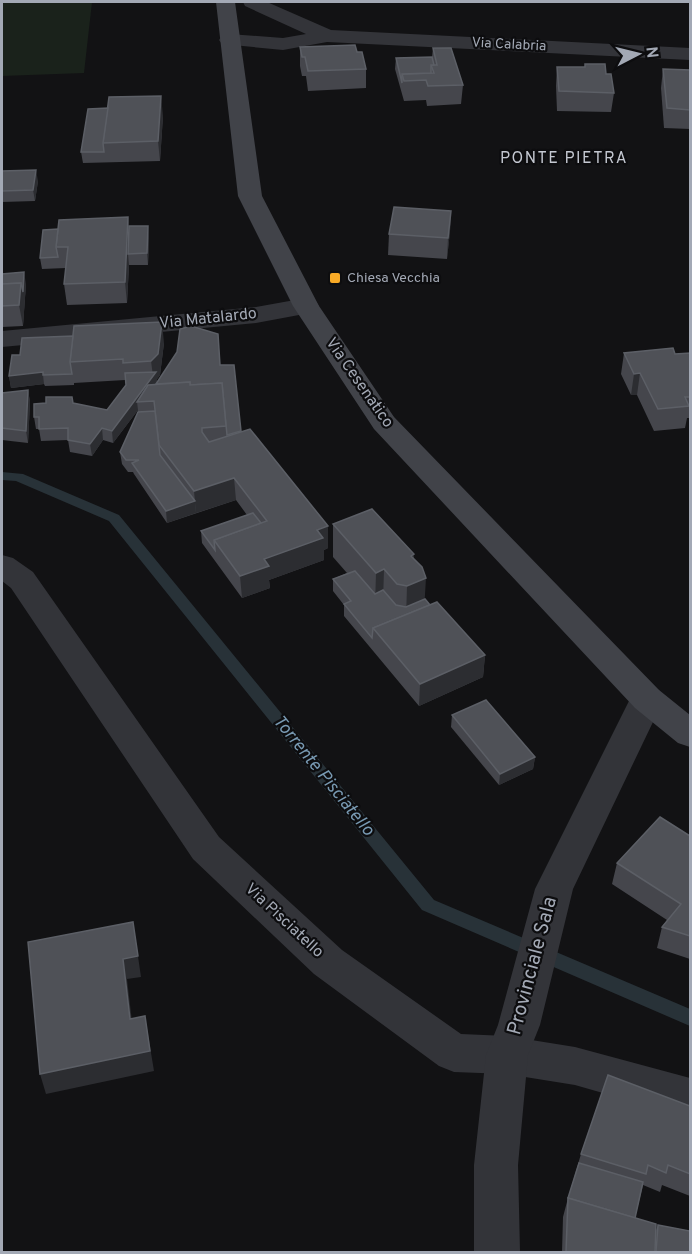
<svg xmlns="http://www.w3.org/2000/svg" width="692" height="1254" font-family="Overpass,sans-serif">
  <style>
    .green { fill: #1a221b }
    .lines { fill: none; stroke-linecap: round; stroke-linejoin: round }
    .stream { fill: #283238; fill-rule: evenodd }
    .minor { fill: #333439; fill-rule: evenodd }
    .tertiary { fill: #333439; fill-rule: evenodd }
    .secondary { fill: #414349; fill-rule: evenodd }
    .wall { fill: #45464c }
    .shaded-wall { fill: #2c2d31 }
    .building { fill: #4f5157; stroke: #5c5f66; stroke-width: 1.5 }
    .poi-dot { fill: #f8aa26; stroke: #0d0d0f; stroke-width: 2 }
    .labels { text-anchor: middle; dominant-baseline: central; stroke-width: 4.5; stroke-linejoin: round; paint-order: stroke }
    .far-street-label { font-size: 14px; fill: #a3a9b5; stroke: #0d0d0f }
    .far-poi-label { font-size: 14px; fill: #a3a9b5; stroke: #0d0d0f; text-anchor: start }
    .far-quarter-label { font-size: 16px; letter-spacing: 1.5px; fill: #c4c8d1; stroke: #0d0d0f }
    .street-label { font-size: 16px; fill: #a3a9b5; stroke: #0d0d0f }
    .water-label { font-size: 18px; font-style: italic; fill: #7899b2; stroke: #0d0d0f }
    .near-street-label { font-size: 20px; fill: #a3a9b5; stroke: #0d0d0f }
  </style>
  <rect width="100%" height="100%" fill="#121214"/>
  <polygon class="green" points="2,2 92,2 84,73 2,76"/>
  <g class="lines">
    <polygon class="stream" points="2,472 23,474 119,515 434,900 690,1009 690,1026 422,910 109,521 16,481 2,480"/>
    <g class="minor">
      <polygon points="243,2 267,2 331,30 690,48 690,60 327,42 283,50 222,44 219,40 222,36 229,34 283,38 306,34 245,6"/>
      <polygon points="306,298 315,300 319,306 315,312 256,323 2,347 2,331 256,307"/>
      <polygon points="2,555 13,558 33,572 219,837 342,950 461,1034 507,1036 575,1047 690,1078 690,1118 575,1085 507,1074 454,1072 439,1066 314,974 193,859 11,588 2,581"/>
    </g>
    <polygon class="tertiary" points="647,686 659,690 664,699 573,889 540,1025 528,1055 518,1165 520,1252 474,1252 474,1165 486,1055 498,1025 535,889 630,699 635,690"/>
    <polygon class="secondary" points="216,2 235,2 262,196 319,306 394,417 659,690 690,715 690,747 678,743 635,708 374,429 293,306 238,196"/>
  </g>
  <g class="wall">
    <polygon points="300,47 357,52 366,69 366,88 308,91 306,76 302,76 300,66"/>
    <polygon points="433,48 463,85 461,104 427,106 426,100 404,101 395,69 396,58 432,57"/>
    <polygon points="585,64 606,74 614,93 611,112 557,111 556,86 557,67 585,67"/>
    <polygon points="663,69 690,70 690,129 664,128 661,88"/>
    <polygon points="163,116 160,161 83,163 81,152"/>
    <polygon points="2,171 38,181 35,201 2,202"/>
    <polygon points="451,211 450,231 447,259 388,255 389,234"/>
    <polygon points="128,217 129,226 149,237 148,265 129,265 127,303 67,305 64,284 66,268 42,269 40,258 58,229"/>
    <polygon points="2,274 26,284 23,326 2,327"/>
    <polygon points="164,343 160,375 157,379 157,382 220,365 241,431 328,548 324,550 324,560 269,580 270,588 242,598 202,543 201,531 247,515 236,500 167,523 134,474 133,472 128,472 122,464 120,452 138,412 138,410 113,443 103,440 92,456 70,452 68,440 41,441 39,429 36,429 34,417 73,403 107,410 126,385 125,380 74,383 74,385 45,386 44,384 11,388 9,376 20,355"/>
    <polygon points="624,353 675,354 690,353 690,418 687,418 685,428 654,431 637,395 631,395 621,374"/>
    <polygon points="28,390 30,402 28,443 2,440 2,393"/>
    <polygon points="333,524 414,554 414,559 424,599 485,655 483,677 419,706 344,616 344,605 333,591 333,579 347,573 333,557"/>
    <polygon points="452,715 535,757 533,769 499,785 451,727"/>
    <polygon points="690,836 690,959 657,948 662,927 667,920 612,884 617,863"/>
    <polygon points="690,1106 690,1196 662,1185 660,1192 643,1185 635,1218 656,1230 658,1225 690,1252 562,1252 563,1217 568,1198 581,1154"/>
  </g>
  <g class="shaded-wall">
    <polygon points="161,96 163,116 160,161 158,141"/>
    <polygon points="36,170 38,181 35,201 33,190"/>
    <polygon points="451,211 450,231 447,259 448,238"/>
    <polygon points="128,217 130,238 128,254 129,265 127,303 125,282"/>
    <polygon points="148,226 149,237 148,265 147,253"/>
    <polygon points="24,272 26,284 23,326 19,305 21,283"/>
    <polygon points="162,322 164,343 160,375 157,379 157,383 137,402 138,410 113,443 112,431 153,376 151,361"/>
    <polygon points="43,372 43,375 44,384 11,388 9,376"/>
    <polygon points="640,373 637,395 631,395 634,374"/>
    <polygon points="28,390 30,402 28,443 26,431"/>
    <polygon points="102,428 103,440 92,456 90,444"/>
    <polygon points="234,478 236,500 196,513 194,491"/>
    <polygon points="195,501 196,513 167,523 166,511"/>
    <polygon points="328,526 328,548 324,550 324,560 269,580 270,588 242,598 240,576 264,559 317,530"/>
    <polygon points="414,554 413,583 426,578 424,611 406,619 407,586 411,556"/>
    <polygon points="384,569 383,602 375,606 376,573"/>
    <polygon points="485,655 483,677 419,706 420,684"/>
    <polygon points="535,757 533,769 499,785 500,774"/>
    <polygon points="133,922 141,977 127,979 134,1039 130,1019 123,959"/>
    <polygon points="145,1016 154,1071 46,1094 40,1074"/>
  </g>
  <g class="building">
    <polygon points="355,45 357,52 362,52 366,69 308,71 305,57 302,57 300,47"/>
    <polygon points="433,48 451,48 463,85 428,86 426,80 404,81 402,74 434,73 431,65 437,65"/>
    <polygon points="432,57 434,65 431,65 431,73 402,74 402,83 396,58"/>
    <polygon points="585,64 605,64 606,74 611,74 614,93 559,91 557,67 585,67"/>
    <polygon points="663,69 690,70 690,110 667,108"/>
    <polygon points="161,96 158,141 103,143 109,97"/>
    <polygon points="108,108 103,143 104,152 81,152 88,109"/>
    <polygon points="36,170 33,190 2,191 2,171"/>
    <polygon points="394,207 451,211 448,238 389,234"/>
    <polygon points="128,217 125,282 64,284 68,247 56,247 59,220"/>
    <polygon points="129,226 148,226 147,253 128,254"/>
    <polygon points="58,229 56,247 58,257 40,258 43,230"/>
    <polygon points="24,272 23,292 21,283 2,284 2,274"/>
    <polygon points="21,283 19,305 2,306 2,284"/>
    <polygon points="162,322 158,354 151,361 123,363 123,359 70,362 74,326"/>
    <polygon points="191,326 218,334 220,365 234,365 241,431 227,435 222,383 190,385 190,382 156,384 177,352 180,329"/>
    <polygon points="73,336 70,362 72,374 43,375 43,372 9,376 12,355 20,355 22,338"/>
    <polygon points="673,348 675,354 690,353 690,397 685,397 689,406 658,409 640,373 634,374 624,353"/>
    <polygon points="156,372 112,431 102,428 90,444 68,440 68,428 39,429 39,417 34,417 34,404 46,403 46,397 72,397 73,403 107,410 126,385 125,373"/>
    <polygon points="190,382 190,385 222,383 226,426 202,428 202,432 209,442 250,429 328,526 317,530 323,538 264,559 269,566 240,576 214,540 267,521 234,478 194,491 159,445 154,401 137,402 148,385"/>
    <polygon points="28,390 26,431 2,428 2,393"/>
    <polygon points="155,411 160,455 195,501 166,511 132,463 139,460 126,460 120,452 138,412"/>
    <polygon points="372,509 414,554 411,556 422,567 426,578 407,586 397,584 384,569 376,573 333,524"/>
    <polygon points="253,513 261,523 214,540 215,550 201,531"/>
    <polygon points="355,571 375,594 383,590 396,605 406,607 425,599 430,605 373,628 372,638 344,604 351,601 333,579"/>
    <polygon points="437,602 485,655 420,684 373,628"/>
    <polygon points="486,700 535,757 500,774 452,715"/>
    <polygon points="660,817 690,836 690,936 662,927 681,904 617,863"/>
    <polygon points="133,922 138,956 123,959 130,1019 145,1016 150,1051 40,1074 28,942"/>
    <polygon points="608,1075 690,1106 690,1174 668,1165 666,1173 648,1165 646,1174 581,1154"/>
    <polygon points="579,1163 643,1182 635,1218 568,1198"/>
    <polygon points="568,1198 656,1224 655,1252 566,1252"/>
    <polygon points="658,1225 690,1231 690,1252 656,1252"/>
  </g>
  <rect class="poi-dot" x="329" y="272" width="12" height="12" rx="3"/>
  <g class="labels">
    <g class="far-street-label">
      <text transform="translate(509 45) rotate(3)">Via Calabria</text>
    </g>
    <g class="far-poi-label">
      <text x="347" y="278">Chiesa Vecchia</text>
    </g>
    <g class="far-quarter-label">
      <text x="564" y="159">PONTE PIETRA</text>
    </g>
    <g class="street-label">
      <text transform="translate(208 319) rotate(-6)">Via Matalardo</text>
      <text transform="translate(359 383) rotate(55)">Via Cesenatico</text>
      <text transform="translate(284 921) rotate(43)">Via Pisciatello</text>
    </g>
    <g class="water-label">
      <text transform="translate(323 776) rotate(51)">Torrente Pisciatello</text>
    </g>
    <g class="near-street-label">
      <text transform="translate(533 966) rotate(-75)">Provinciale Sala</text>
    </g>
  </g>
  <rect width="692" height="1254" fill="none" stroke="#a3a9b5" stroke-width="6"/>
  <g transform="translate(638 54) rotate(83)" stroke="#0d0d0f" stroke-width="4.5" paint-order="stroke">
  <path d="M0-4.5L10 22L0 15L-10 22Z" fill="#a3a9b5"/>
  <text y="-9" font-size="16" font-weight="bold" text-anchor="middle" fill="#a3a9b5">N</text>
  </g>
</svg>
